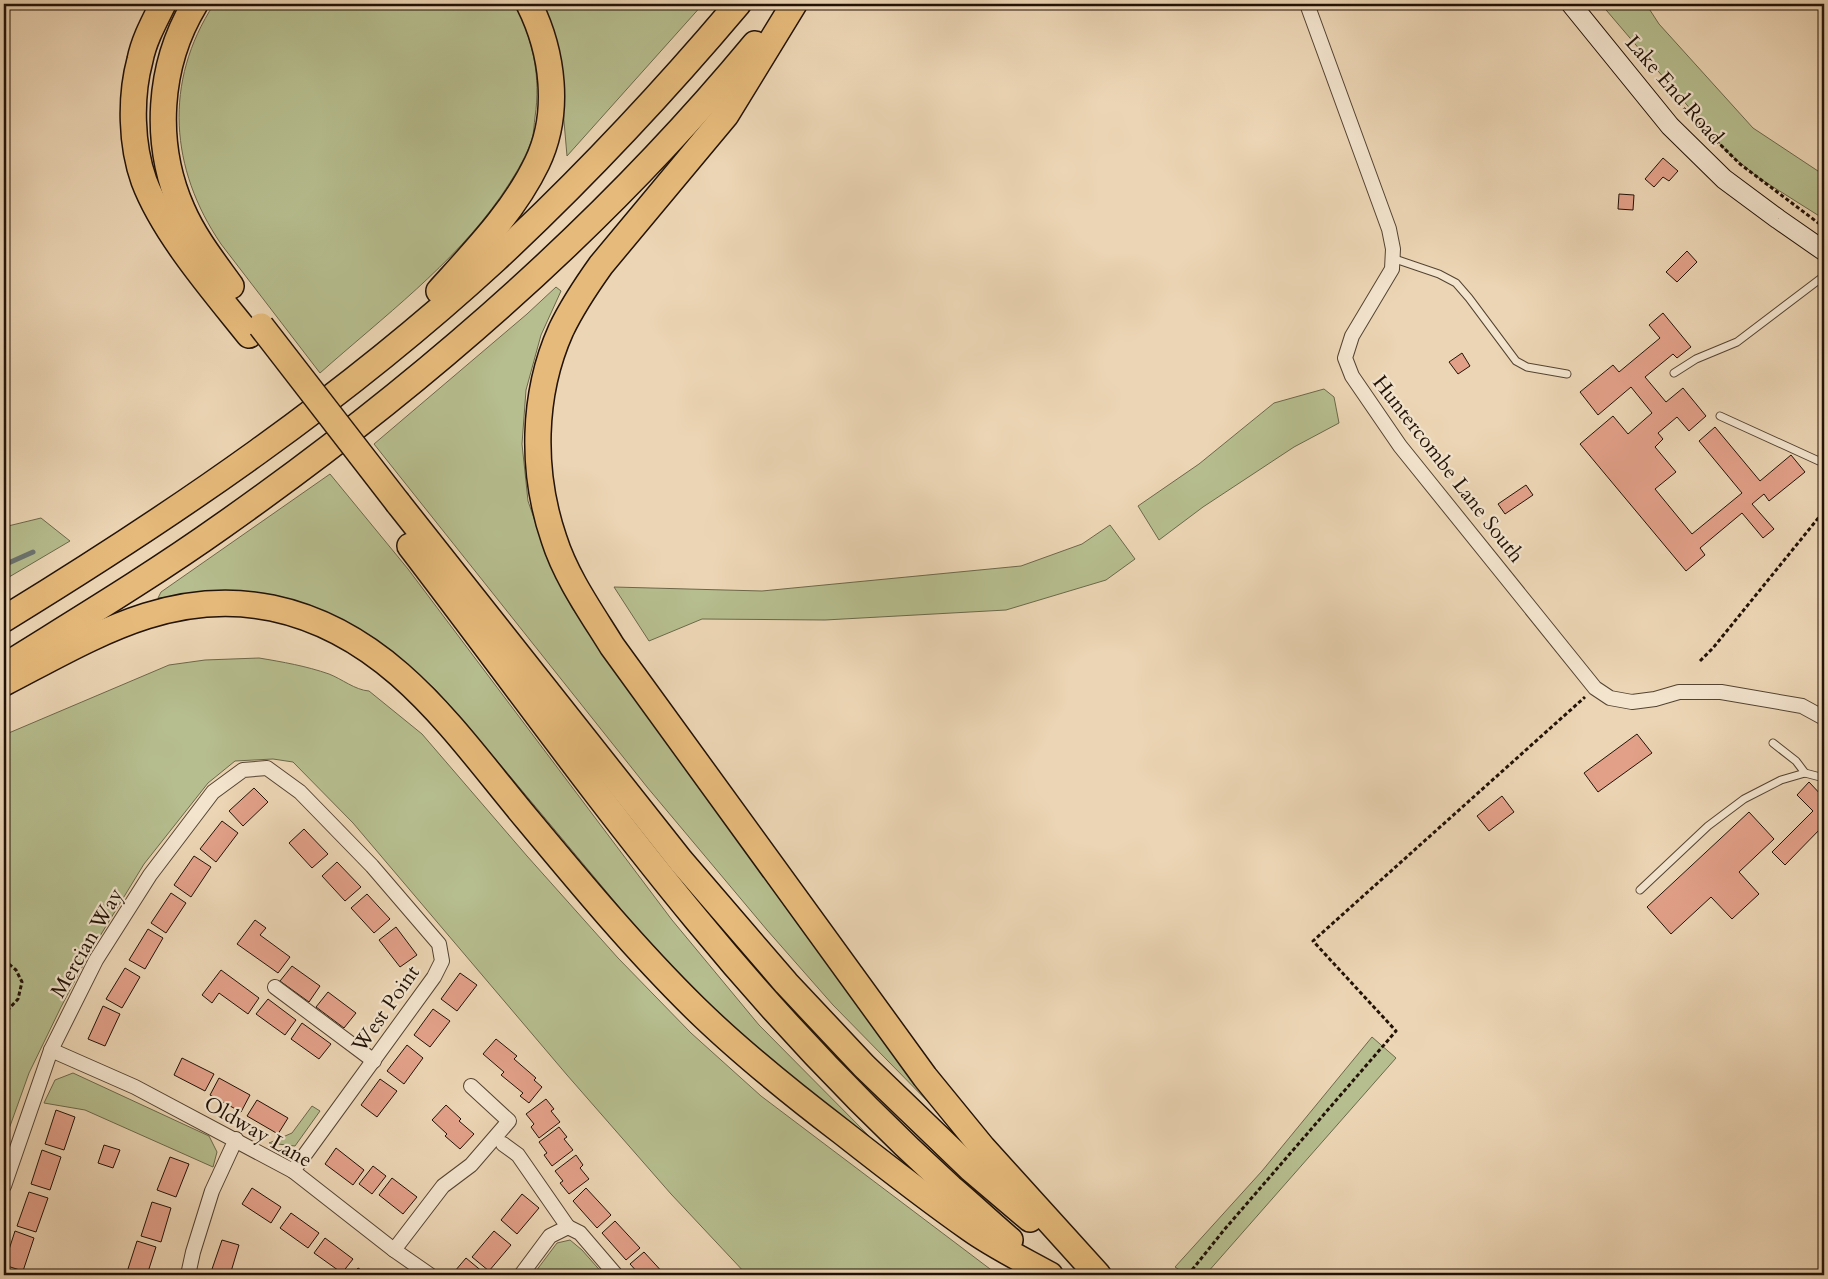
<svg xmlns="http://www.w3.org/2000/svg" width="1828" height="1279" font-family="Cardo,serif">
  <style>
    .green { fill: #b6bd8e; stroke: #6c684a }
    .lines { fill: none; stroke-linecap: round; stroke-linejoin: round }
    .stream { stroke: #6b7470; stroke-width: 5 }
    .building { fill: #e2a089; stroke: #221207 }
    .service-casing { stroke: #544332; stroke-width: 9 }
    .minor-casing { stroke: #544332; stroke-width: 16 }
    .secondary-casing { stroke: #221207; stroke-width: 21 }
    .motorway-casing { stroke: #221207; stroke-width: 28 }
    .path { stroke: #221207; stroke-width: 3; stroke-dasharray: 4 2.5; stroke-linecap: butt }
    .service { stroke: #f3e4ce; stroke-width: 7 }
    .minor { stroke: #f3e4ce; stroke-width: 14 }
    .secondary { stroke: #f3e4ce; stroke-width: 19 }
    .motorway { stroke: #e6ba7a; stroke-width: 25 }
    .motorway-bridge-casing { stroke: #221207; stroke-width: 28; stroke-linecap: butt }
    .motorway-bridge { stroke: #e6ba7a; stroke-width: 25 }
    .labels { text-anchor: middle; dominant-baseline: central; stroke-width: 4.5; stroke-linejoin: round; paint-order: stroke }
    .street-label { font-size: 21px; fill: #221207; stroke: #f3e4ce }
  </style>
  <rect width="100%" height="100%" fill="#ecd5b4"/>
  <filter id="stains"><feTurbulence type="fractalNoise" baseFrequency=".004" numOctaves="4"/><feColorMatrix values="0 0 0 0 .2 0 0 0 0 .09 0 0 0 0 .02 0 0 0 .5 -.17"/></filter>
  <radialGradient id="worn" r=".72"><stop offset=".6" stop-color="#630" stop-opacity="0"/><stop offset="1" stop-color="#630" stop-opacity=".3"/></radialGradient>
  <g class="green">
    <path d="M 214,4 L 515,4 C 533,40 541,77 535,117 C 534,124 534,132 532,139 C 525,160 513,178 501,196 C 453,265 383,317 320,373 L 221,244 C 170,169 163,82 214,4 Z"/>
    <polygon points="541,4 703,4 567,156 562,98 549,18"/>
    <polygon points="1601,4 1646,4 1659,24 1753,128 1824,175 1824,219 1759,178 1727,152"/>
    <polygon points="556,287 561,291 541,335 526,390 522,444 528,501 548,559 572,608 942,1116 833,1005 767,930 647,787 374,444 527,314"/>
    <polygon points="1324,389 1334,397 1339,423 1294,447 1203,507 1159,540 1138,506 1199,464 1274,403"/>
    <polygon points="330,474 408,569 672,920 759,1025 869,1136 860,1133 785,1075 702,999 617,911 620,908 504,769 437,691 411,668 379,642 357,629 311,608 253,593 200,594 158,598 161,592"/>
    <polygon points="41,518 70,541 4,580 4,527"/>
    <polygon points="1110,525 1135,559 1106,580 1006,610 825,620 702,619 649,641 614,587 762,591 1021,566 1082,544"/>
    <path d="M 259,658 C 283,662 306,666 329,674 C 342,679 355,690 369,691 L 422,734 L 527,856 L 618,958 L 691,1033 L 761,1096 L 998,1275 L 747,1275 L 671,1194 L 567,1075 L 353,823 L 293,762 L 273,759 L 235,761 L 208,783 L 144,864 L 89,954 L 61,1007 L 29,1073 L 4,1143 L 4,735 L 169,665 L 205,660 Z"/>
    <polygon points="1372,1037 1396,1058 1207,1273 1210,1275 1187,1275 1175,1267 1262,1171"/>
    <polygon points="73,1073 209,1136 217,1152 213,1167 85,1110 44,1103 55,1080"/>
    <polygon points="312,1106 320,1111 295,1146 269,1143 292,1133"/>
    <polygon points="570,1240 582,1250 604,1275 533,1275 557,1243"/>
  </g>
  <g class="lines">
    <polyline class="stream" points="4,565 33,552"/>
  </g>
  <g class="building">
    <polygon points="1663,158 1678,171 1669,181 1663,177 1654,187 1645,179"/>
    <polygon points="1619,194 1634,195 1633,210 1618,209"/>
    <polygon points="1687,251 1697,262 1677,282 1666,272"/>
    <polygon points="1663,313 1691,347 1677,358 1673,354 1645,377 1666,402 1683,388 1706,416 1689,431 1677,417 1658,433 1663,439 1655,447 1676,472 1655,489 1692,534 1742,493 1699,441 1715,427 1760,481 1791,455 1805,472 1769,501 1764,494 1752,504 1774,529 1763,538 1742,513 1700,548 1705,555 1686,571 1580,444 1613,416 1628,434 1652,413 1631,387 1598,415 1580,392 1613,365 1619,372 1660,338 1649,325"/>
    <polygon points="1462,353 1470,366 1458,374 1449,362"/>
    <polygon points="1526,485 1533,495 1505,514 1498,504"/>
    <polygon points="1637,734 1652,753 1598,792 1584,773"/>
    <polygon points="1809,782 1824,798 1824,825 1785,865 1772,852 1813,811 1797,795"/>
    <polygon points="254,788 268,802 243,826 229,811"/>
    <polygon points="1502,796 1514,812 1489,831 1477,816"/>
    <polygon points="1749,812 1774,839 1739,872 1759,894 1732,919 1711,897 1671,934 1647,907"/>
    <polygon points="222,821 238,833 216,862 200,849"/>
    <polygon points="304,829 328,854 312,868 289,843"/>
    <polygon points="194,856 211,867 191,897 174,885"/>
    <polygon points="337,862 361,887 345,901 322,876"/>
    <polygon points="171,893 186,903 166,933 151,923"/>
    <polygon points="367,894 390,919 374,933 351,908"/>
    <polygon points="255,920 266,928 260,935 290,957 278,973 237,944"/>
    <polygon points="396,927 417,955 400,967 379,940"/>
    <polygon points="148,929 163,938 145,969 129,960"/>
    <polygon points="292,966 320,986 309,1002 280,981"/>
    <polygon points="125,968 140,977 122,1008 106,999"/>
    <polygon points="221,970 259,998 248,1014 219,993 212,1003 202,995"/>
    <polygon points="460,973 477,985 457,1011 441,999"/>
    <polygon points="328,992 356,1013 344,1028 316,1007"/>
    <polygon points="268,999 296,1020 285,1035 256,1014"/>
    <polygon points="103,1006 120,1014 105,1046 88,1039"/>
    <polygon points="433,1009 450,1021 430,1047 414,1035"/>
    <polygon points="302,1023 331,1044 319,1059 291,1039"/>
    <polygon points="496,1039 517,1056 514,1059 536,1078 534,1080 542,1087 529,1103 520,1096 523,1093 501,1075 504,1072 483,1054"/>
    <polygon points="407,1045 423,1058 404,1084 387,1071"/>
    <polygon points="182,1058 214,1074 205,1091 174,1075"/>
    <polygon points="219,1078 250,1095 241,1112 210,1095"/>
    <polygon points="380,1079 397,1091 377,1117 361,1105"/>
    <polygon points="546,1099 554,1109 551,1111 560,1122 539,1138 531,1127 534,1124 526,1114"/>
    <polygon points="257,1100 288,1118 278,1134 247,1116"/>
    <polygon points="446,1105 461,1119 459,1121 474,1134 460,1149 445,1136 447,1134 432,1120"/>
    <polygon points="56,1110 75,1117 64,1150 45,1144"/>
    <polygon points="559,1127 567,1137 564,1139 573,1150 552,1166 544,1155 547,1153 539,1142"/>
    <polygon points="104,1145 120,1150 113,1168 98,1163"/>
    <polygon points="336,1148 364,1170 353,1185 325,1164"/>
    <polygon points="42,1150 61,1157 50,1190 31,1184"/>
    <polygon points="576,1155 583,1165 580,1168 589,1179 569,1194 560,1183 563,1181 555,1171"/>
    <polygon points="170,1157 189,1164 176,1197 157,1190"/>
    <polygon points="373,1166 386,1176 372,1194 359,1184"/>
    <polygon points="392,1178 417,1197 403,1214 379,1195"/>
    <polygon points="252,1188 281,1207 271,1223 242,1204"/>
    <polygon points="586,1188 611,1215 597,1228 573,1201"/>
    <polygon points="29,1192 48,1198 36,1232 17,1226"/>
    <polygon points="522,1194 539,1208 517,1234 501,1220"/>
    <polygon points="152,1202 171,1208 161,1242 141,1236"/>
    <polygon points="291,1213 319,1233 308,1248 280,1228"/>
    <polygon points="615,1221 640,1248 626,1260 602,1233"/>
    <polygon points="15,1231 34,1238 23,1271 4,1265"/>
    <polygon points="494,1231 511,1245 489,1271 472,1257"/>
    <polygon points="325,1238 353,1259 342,1273 314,1253"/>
    <polygon points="222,1240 239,1245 230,1275 223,1275 211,1272"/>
    <polygon points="137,1241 156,1247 147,1275 126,1275"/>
    <polygon points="644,1252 665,1275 640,1275 630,1264"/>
    <polygon points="466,1258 484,1273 482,1275 460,1275 455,1271"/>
    <polygon points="358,1268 369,1275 352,1275"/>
  </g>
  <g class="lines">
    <g class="service-casing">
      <g id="service">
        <polyline points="1392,258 1439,274 1456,283 1469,298 1516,361 1527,367 1567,374"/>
        <polyline points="1674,373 1696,359 1737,342 1824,276"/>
        <polyline points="1720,416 1821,462 1824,461"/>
        <polyline points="1773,743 1796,761 1805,773"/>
        <polyline points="1640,890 1708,826 1744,799 1781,780 1805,773 1824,778"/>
      </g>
    </g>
    <g class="minor-casing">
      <g id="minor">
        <polyline points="1307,4 1389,229 1393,249 1392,269 1352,336 1345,358 1352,376 1400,446 1595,688 1610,698 1632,702 1655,699 1679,692 1721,692 1802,706 1824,718"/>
        <polyline points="275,987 374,1061"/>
        <polyline points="51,1050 135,1087 293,1171 394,1250 430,1275"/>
        <polyline points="503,1144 518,1155 568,1227"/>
        <polyline points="4,1186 51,1050 96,960 150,875 213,792 243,770 267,768 300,792 372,866 439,944 442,961 434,977 293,1171"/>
        <polyline points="394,1250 443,1186 471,1165 509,1121 471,1086"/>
        <polyline points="188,1275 193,1252 212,1191 236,1139"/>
        <polyline points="521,1275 550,1236 568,1227 580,1233 616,1275"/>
      </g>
    </g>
    <g class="secondary-casing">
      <polyline id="secondary" points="1571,4 1670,126 1724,179 1778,219 1824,251"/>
    </g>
    <g class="motorway-casing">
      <g id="motorway">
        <path d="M 163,4 C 154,22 144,40 140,60 C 130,97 131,145 144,181 C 164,234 214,291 249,335"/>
        <path d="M 195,4 C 158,65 153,143 182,209 C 194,237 213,261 231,286"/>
        <path d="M 794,4 L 726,115 L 601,265 C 586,286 572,307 561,330 C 532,395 531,472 554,539 C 566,577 591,612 612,646 L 925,1077 L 983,1148 L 1098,1275"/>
        <path d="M 439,291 C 475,251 514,211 537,163 C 561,113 553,52 529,4"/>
        <polyline points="398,503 681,861 786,983 864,1066 971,1169 1030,1219"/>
        <path d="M 410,546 C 505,670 597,799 697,920 C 775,1015 860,1105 951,1188 C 971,1205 990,1223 1010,1240"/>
        <path d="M 4,619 C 177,513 345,398 495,260 C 581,180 662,94 738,4"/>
        <path d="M 8,664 C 80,619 153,575 222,526 C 418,388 602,229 755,44"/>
        <path d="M 4,683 C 91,638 170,587 272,608 C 391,633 455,733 527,819 C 581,884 635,949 695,1008 C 741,1053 791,1093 842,1132 C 884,1165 926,1198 969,1228 C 994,1246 1023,1260 1050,1275"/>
      </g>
    </g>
    <g class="path">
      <polyline points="1665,90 1740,164 1821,225"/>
      <polyline points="1700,661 1713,648 1824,511"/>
      <polyline points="4,960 16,970 22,982 18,999 4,1014"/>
      <polyline points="1188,1275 1224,1230 1396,1031 1313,941 1585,697"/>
    </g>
    <use href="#service" class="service"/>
    <use href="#minor" class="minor"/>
    <use href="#secondary" class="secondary"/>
    <use href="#motorway" class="motorway"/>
    <g class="motorway-bridge-casing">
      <polyline id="motorway-bridge" points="261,326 398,503"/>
    </g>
    <use href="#motorway-bridge" class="motorway-bridge"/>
  </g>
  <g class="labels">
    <g class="street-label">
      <text transform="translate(1674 90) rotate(49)">Lake End Road</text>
      <text transform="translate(1448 469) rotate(52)">Huntercombe Lane South</text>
      <text transform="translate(87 943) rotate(-60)">Mercian Way</text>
      <text transform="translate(386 1009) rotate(-55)">West Point</text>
      <text transform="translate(258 1132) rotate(30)">Oldway Lane</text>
    </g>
  </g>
  <rect width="1828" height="1279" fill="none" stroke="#ecd5b4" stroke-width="20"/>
  <rect x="5" y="5" width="1818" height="1269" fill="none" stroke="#221207" stroke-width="2.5"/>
  <rect x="10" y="10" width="1808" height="1259" fill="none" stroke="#221207"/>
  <rect width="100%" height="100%" filter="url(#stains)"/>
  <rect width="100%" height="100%" fill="url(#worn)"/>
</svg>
